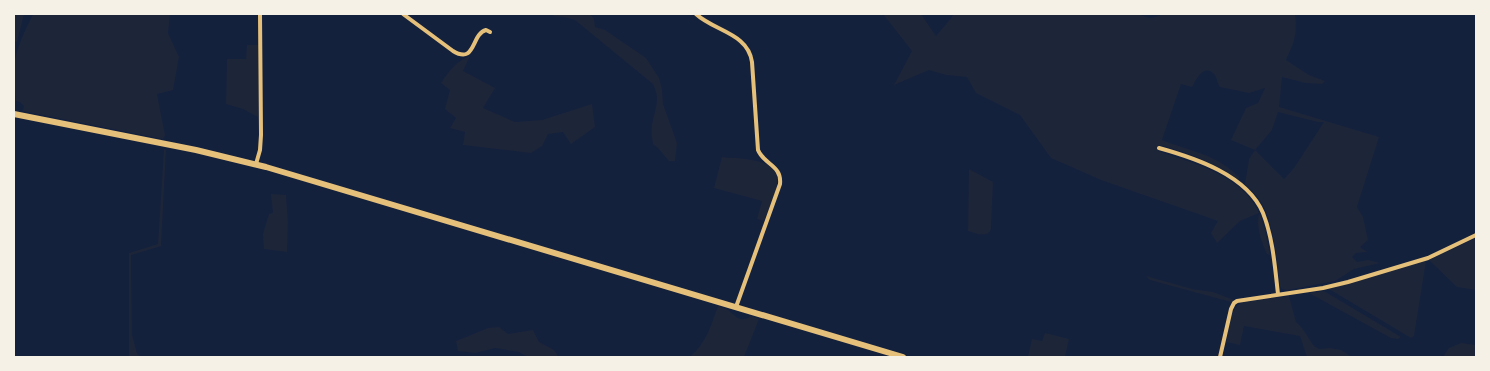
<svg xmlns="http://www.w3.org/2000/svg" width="1490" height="371" font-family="'Noto Sans',sans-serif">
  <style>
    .green { fill: #1d2539; fill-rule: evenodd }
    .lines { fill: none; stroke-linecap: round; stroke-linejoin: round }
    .minor { stroke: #e5c07b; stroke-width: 4 }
    .primary { stroke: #e5c07b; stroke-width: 6 }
  </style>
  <rect width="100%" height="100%" fill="#14213d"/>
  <g class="green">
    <polygon points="14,14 24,14 17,42 14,41"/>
    <path d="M 34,14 L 188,14 L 170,15 L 168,33 L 179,57 L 173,90 L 157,94 L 165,135 L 163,139 L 23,111 L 24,106 L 20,102 L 16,101 C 15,89 12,76 14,64 C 17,47 25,31 32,16 Z"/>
    <path d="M 552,14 L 590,14 L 594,19 L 595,27 L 605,30 L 646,58 L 659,78 L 662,89 L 663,104 L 677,143 L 675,161 L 669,161 L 658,148 L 653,144 C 652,138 651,131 652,125 C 655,108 661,100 653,84 L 575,20 L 564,17 L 554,16 Z"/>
    <path d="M 883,14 L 921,14 L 936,36 L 952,17 L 953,14 L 1139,14 C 1148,19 1153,19 1162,14 L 1295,14 C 1298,34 1294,43 1286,60 L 1309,75 L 1325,81 L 1322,84 L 1305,83 L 1282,77 L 1279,107 L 1379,137 L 1357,207 L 1363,217 L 1368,240 L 1360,247 L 1367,252 L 1356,253 L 1352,257 L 1357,262 L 1368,260 L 1380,263 L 1354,269 L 1335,281 L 1287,290 L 1282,289 L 1280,286 C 1277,263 1274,226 1263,205 C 1258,197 1252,190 1245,184 L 1249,159 L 1255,150 L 1231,140 L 1246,108 L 1258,103 L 1265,88 L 1249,93 L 1220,87 C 1217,83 1217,78 1215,75 C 1204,62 1196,80 1192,87 L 1181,84 L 1162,140 C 1191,152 1215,153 1239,177 L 1239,180 C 1215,162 1188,153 1160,145 L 1158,151 C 1192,163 1243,175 1259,213 C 1265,226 1267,241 1270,255 L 1267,254 C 1261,240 1256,228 1259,213 L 1240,221 L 1217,243 L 1211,233 L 1218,221 L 1101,180 L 1051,158 L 1020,115 L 976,93 L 967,77 L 946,75 L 929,70 L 894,85 L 912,51 ZM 1278,112 L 1318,122 L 1324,122 L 1294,168 L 1284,179 L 1255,150 L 1272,130 Z"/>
    <polygon points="247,45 258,45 258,117 243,109 226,104 227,59 246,59"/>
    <path d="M 470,56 L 463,71 L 495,88 L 483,108 L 515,122 L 542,120 L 592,104 L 595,127 L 571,144 L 563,132 L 548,134 L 542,146 L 531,153 L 463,145 L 465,132 L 450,128 L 456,118 L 445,109 L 450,90 L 441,83 C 449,71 456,61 470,56 Z"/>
    <polygon points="164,149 166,150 161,246 131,255 132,335 137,353 140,357 129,357 129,253 158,244"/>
    <path d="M 722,157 C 738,159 781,157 777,183 C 776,196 768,209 764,221 L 757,219 L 762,201 L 714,188 Z"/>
    <path d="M 969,169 L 993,182 L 991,229 C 987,239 976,233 968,231 Z"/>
    <polygon points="271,194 286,195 288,222 287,252 264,249 263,234 269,214 273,213"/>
    <polygon points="1476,238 1476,290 1457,287 1429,260"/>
    <polygon points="1426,261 1414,336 1411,338 1329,289"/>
    <polygon points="1146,276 1192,289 1213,292 1234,300 1231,302 1150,280"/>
    <polygon points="1324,291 1401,337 1398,339 1391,338 1309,293"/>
    <path d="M 1289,296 L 1296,322 L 1302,328 L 1314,346 L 1319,349 L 1330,348 L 1341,350 L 1352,357 L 1307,357 L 1300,336 L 1244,326 L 1240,345 L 1226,342 C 1229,330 1229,306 1244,302 Z"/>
    <path d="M 718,306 C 721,307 725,308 728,310 C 735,315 740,324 751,316 L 759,319 L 744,357 L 690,357 C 706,343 711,326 718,306 Z"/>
    <polygon points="499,327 508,334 533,330 539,342 554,350 559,357 528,357 519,352 495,348 475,353 458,351 456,341 488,328"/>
    <polygon points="1045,333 1069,339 1065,357 1028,357 1032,339 1042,341"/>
    <polygon points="1461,343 1476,345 1476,357 1443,357 1449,348"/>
  </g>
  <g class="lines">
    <g class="minor">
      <path d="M 403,14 L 453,51 C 476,65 471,34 486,30 L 490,32"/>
      <path d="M 696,14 C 714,31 748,33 752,62 L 758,150 C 764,165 782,165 780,184 L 736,307"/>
      <path d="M 1159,148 C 1195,158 1247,175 1263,213 C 1273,238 1275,268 1278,294"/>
      <polyline points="256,164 260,150 261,135 260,14"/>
      <polyline points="1220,357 1231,309 1234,303 1237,301 1323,288 1348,282 1428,258 1476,235"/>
    </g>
    <polyline class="primary" points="14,114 196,150 266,167 903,357"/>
  </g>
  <rect width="1490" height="371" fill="none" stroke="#f6f1e7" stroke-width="30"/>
</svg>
